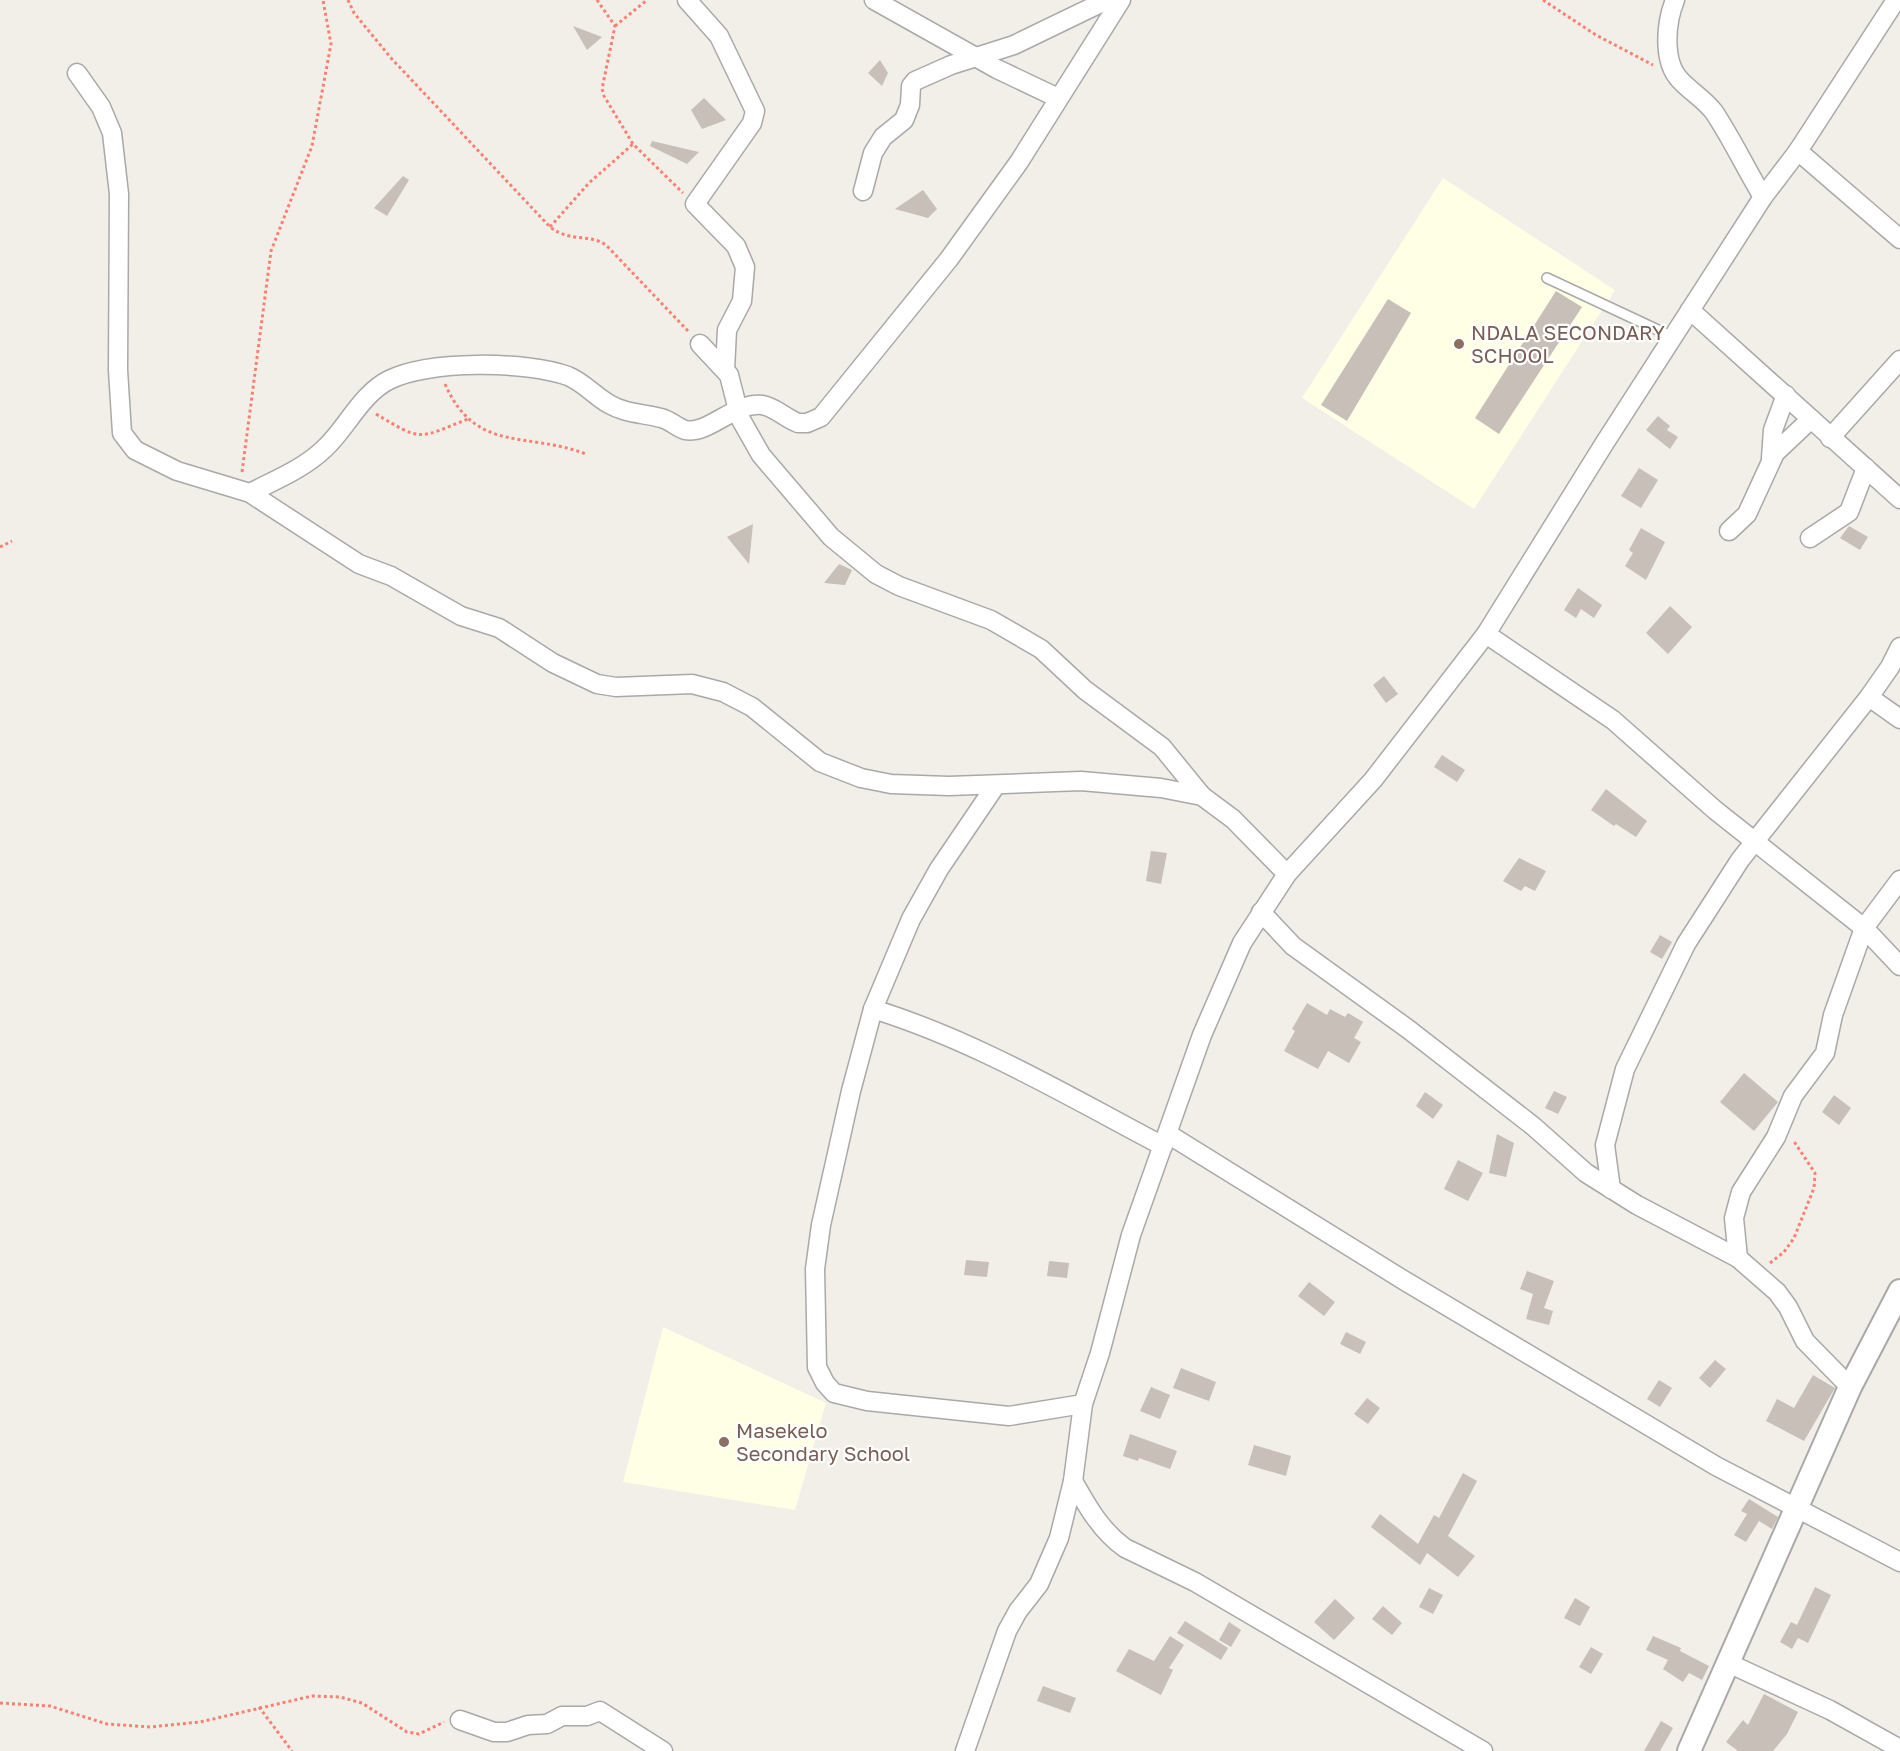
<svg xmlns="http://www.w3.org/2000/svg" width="1900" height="1751" font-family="'Golos Text',sans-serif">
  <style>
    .education { fill: #ffffe5 }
    .building { fill: #c7bfb8 }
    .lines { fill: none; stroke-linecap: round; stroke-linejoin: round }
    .service-casing { stroke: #a9a9a9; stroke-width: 12 }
    .minor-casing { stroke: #a9a9a9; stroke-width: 21 }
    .tertiary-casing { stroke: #a9a9a9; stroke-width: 26 }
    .path { stroke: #fa8072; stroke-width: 3; stroke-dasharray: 3 3; stroke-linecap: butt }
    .service { stroke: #fff; stroke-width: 9 }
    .minor { stroke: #fff; stroke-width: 18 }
    .tertiary { stroke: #fff; stroke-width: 22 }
    .education-dot { fill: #8d6e63; stroke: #fff; stroke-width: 2 }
    .labels { text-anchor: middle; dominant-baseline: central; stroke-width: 4.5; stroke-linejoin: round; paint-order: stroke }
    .education-label { font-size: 20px; fill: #785e54; stroke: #fff; text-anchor: start }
  </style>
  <rect width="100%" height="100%" fill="#f2efe9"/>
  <g class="education">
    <polygon points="1443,178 1615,290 1474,509 1302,398"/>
    <polygon points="663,1327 826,1403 795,1510 623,1482"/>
  </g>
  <g class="building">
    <polygon points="573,26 602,37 587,50"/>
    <polygon points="880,60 888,73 882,86 868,73"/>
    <polygon points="704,98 726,120 702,129 691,110"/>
    <polygon points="652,141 699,152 687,164 650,146"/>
    <polygon points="403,176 409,180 387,216 374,208"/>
    <polygon points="923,190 937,209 928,218 895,209"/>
    <polygon points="1556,291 1582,307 1499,434 1475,418"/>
    <polygon points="1388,299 1411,313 1347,421 1321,405"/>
    <polygon points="1658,416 1670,426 1667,430 1678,437 1670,449 1646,430"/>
    <polygon points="1639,468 1658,480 1641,508 1621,496"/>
    <polygon points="753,524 749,564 727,537"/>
    <polygon points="1849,526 1868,537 1860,550 1840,538"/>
    <polygon points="1641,528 1665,542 1646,580 1625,566 1633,553 1629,550"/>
    <polygon points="839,564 852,570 845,585 824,583"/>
    <polygon points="1578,588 1602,605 1594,618 1581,609 1576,618 1564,610"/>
    <polygon points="1670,606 1692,627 1668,654 1646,633"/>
    <polygon points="1384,676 1398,694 1386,703 1373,685"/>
    <polygon points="1442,755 1465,770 1457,782 1434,767"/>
    <polygon points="1606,789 1647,821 1636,837 1616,824 1614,826 1591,810"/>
    <polygon points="1151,851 1167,853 1161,884 1146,881"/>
    <polygon points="1519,858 1546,871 1535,891 1525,886 1521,891 1503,881"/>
    <polygon points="1660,935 1672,942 1662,959 1650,952"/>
    <polygon points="1307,1003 1327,1015 1330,1009 1345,1017 1348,1013 1363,1022 1354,1038 1361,1042 1349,1063 1328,1051 1318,1069 1284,1051 1295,1031 1292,1029"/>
    <polygon points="1744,1073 1778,1102 1754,1131 1720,1102"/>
    <polygon points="1554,1091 1567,1097 1558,1114 1545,1108"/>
    <polygon points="1425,1092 1443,1105 1433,1119 1416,1106"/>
    <polygon points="1834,1095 1851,1108 1839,1125 1822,1112"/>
    <polygon points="1497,1134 1514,1143 1506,1177 1489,1173"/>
    <polygon points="1458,1160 1483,1173 1468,1201 1444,1189"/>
    <polygon points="966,1260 989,1262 987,1277 964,1275"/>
    <polygon points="1049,1261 1069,1263 1067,1278 1047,1276"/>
    <polygon points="1527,1271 1554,1281 1544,1308 1553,1311 1549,1325 1526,1319 1533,1294 1520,1289"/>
    <polygon points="1309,1282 1335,1302 1324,1316 1298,1296"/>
    <polygon points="1346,1332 1366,1342 1360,1354 1340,1344"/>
    <polygon points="1715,1360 1726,1369 1710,1388 1699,1378"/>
    <polygon points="1181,1368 1216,1382 1209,1401 1173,1388"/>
    <polygon points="1813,1375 1835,1388 1804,1441 1766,1421 1777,1399 1794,1408"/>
    <polygon points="1659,1380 1672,1388 1660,1407 1647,1399"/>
    <polygon points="1151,1387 1170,1395 1160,1419 1140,1411"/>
    <polygon points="1367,1398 1380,1408 1368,1424 1354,1414"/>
    <polygon points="1130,1434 1177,1451 1170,1469 1139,1458 1138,1461 1123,1456"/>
    <polygon points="1254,1445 1291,1456 1286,1476 1248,1465"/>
    <polygon points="1463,1473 1477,1481 1448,1536 1475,1556 1458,1577 1427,1553 1420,1565 1371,1527 1380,1514 1418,1544 1434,1515 1439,1518"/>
    <polygon points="1749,1499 1778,1517 1772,1529 1759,1521 1746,1542 1734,1535 1747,1514 1741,1511"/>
    <polygon points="1815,1587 1831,1595 1808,1643 1798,1638 1792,1649 1780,1642 1791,1622 1797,1625"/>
    <polygon points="1429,1588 1443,1595 1433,1614 1419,1607"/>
    <polygon points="1575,1598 1590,1607 1580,1626 1564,1618"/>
    <polygon points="1335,1599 1355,1618 1334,1640 1314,1622"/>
    <polygon points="1383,1606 1402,1623 1392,1635 1372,1619"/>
    <polygon points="1185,1621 1228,1648 1221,1660 1177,1633"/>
    <polygon points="1229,1622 1241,1630 1231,1647 1219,1640"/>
    <polygon points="1170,1636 1184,1645 1169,1668 1173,1670 1161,1695 1116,1671 1129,1649 1154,1661"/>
    <polygon points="1653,1636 1681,1648 1680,1651 1709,1666 1702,1680 1689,1673 1683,1682 1663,1669 1668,1660 1646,1650"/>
    <polygon points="1591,1647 1603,1654 1591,1674 1579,1667"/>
    <polygon points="1043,1686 1076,1698 1070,1713 1037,1701"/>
    <polygon points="1764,1694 1798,1712 1787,1734 1773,1751 1738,1751 1726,1742 1743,1720 1748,1725"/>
    <polygon points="1661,1721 1673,1728 1660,1751 1644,1751"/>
  </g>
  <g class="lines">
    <g class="service-casing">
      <polyline id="service" points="1547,278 1673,337"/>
    </g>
    <g class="minor-casing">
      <g id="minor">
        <polyline points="687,0 719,36 755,111 752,123 695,204 736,246 745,267 742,301 727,330 725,370"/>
        <polyline points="874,0 997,69 1058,98"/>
        <path d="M 1675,0 C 1666,22 1662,61 1680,80 C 1690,91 1705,100 1714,112 C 1732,139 1746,169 1763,197"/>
        <polyline points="77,73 101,107 112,133 119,194 118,370 122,433 135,450 177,471 250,493 359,564 391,576 461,616 499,628 553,663 597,684 616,687 692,684 723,692 752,707 820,762 861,778 891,784 949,786 1081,781 1161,788 1202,796 1233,819 1287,874"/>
        <polyline points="1798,151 1900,239"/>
        <polyline points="863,191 873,153 883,137 904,120 910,105 911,86 915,81 951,65 1014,45 1107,0"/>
        <polyline points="1690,310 1900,499"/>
        <polyline points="700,344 729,375 740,418 761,455 831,537 876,574 899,586 991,620 1041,649 1085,690 1162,747 1202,796"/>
        <polyline points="1830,438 1900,360"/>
        <polyline points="1771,458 1773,430 1786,395"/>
        <path d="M 250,493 C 275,480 303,469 324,449 C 346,429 361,394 389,380 C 428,360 527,361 568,376 C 583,382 595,396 609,404 C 626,414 643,413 661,418 C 670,420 676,427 685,430 C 708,435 734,402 762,405 C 775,407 785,418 798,423 L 807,423 L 821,417 L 949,259 L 1019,162 L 1121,0"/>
        <polyline points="1729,531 1747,514 1775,453 1811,419"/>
        <polyline points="1810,538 1849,512 1866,468"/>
        <polyline points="1486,634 1613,720 1715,810 1864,928 1900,966"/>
        <polyline points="1869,697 1900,719"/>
        <polyline points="996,785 939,869 911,919 873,1009 851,1091 821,1225 815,1269 817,1367 825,1383 834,1393 867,1401 1009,1416 1083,1404"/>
        <polyline points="1261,912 1293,946 1408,1029 1533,1126 1586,1173 1637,1205 1738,1258 1777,1292 1788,1307 1805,1341 1850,1387"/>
        <path d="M 873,1009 C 976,1041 1068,1096 1163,1146"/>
        <polyline points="1168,1134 1405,1281 1716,1466 1900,1562"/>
        <polyline points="1611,1189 1605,1145 1625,1069 1686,944 1740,860 1869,697 1890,667 1900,647"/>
        <polyline points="1738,1258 1734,1218 1741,1192 1776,1137 1793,1096 1825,1053 1833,1015 1864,928 1900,880"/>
        <path d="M 1073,1481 C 1087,1506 1101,1531 1125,1548 L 1195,1582 L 1483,1751"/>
        <polyline points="1728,1663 1830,1710 1900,1749"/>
        <polyline points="460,1720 494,1732 507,1732 528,1725 547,1724 562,1716 587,1716 600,1711 663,1751"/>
        <polyline points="965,1751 1007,1631 1018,1611 1039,1584 1059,1538 1073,1481 1083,1404 1100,1353 1131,1235 1202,1035 1242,943 1287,874 1373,780 1486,634 1604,444 1763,197 1798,151 1896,0"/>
      </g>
    </g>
    <g class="tertiary-casing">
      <polyline id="tertiary" points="1689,1751 1850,1387 1900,1291"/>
    </g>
    <g class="path">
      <path d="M 348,0 L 354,13 L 391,58 L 550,227 C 571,243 588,233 606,245 L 688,331"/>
      <polyline points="597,0 615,26 602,89 604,96 633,144 683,193"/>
      <polyline points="1543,0 1596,35 1653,65"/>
      <polyline points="615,26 647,0"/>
      <polyline points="550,227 589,183 633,144"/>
      <path d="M 445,384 C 476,454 526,431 586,454"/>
      <path d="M 376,414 C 423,442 417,439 468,419"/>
      <polyline points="242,472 271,251 312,146 331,44 323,0"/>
      <polyline points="0,547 12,541"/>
      <polyline points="1770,1263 1784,1252 1794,1238 1814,1188 1815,1173 1793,1140"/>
      <polyline points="0,1703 50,1706 107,1724 150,1727 200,1722 312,1696 340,1697 362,1703 407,1732 419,1734 444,1722"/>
      <polyline points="259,1707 292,1751"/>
    </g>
    <use href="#service" class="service"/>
    <use href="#minor" class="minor"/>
    <use href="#tertiary" class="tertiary"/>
  </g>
  <g class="education-dot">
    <circle cx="1459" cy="344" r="6"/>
    <circle cx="724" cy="1442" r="6"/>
  </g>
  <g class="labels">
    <g class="education-label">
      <text x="1471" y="332">NDALA SECONDARY<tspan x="1471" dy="23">SCHOOL</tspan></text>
      <text x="736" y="1430">Masekelo<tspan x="736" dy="23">Secondary School</tspan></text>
    </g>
  </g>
</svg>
